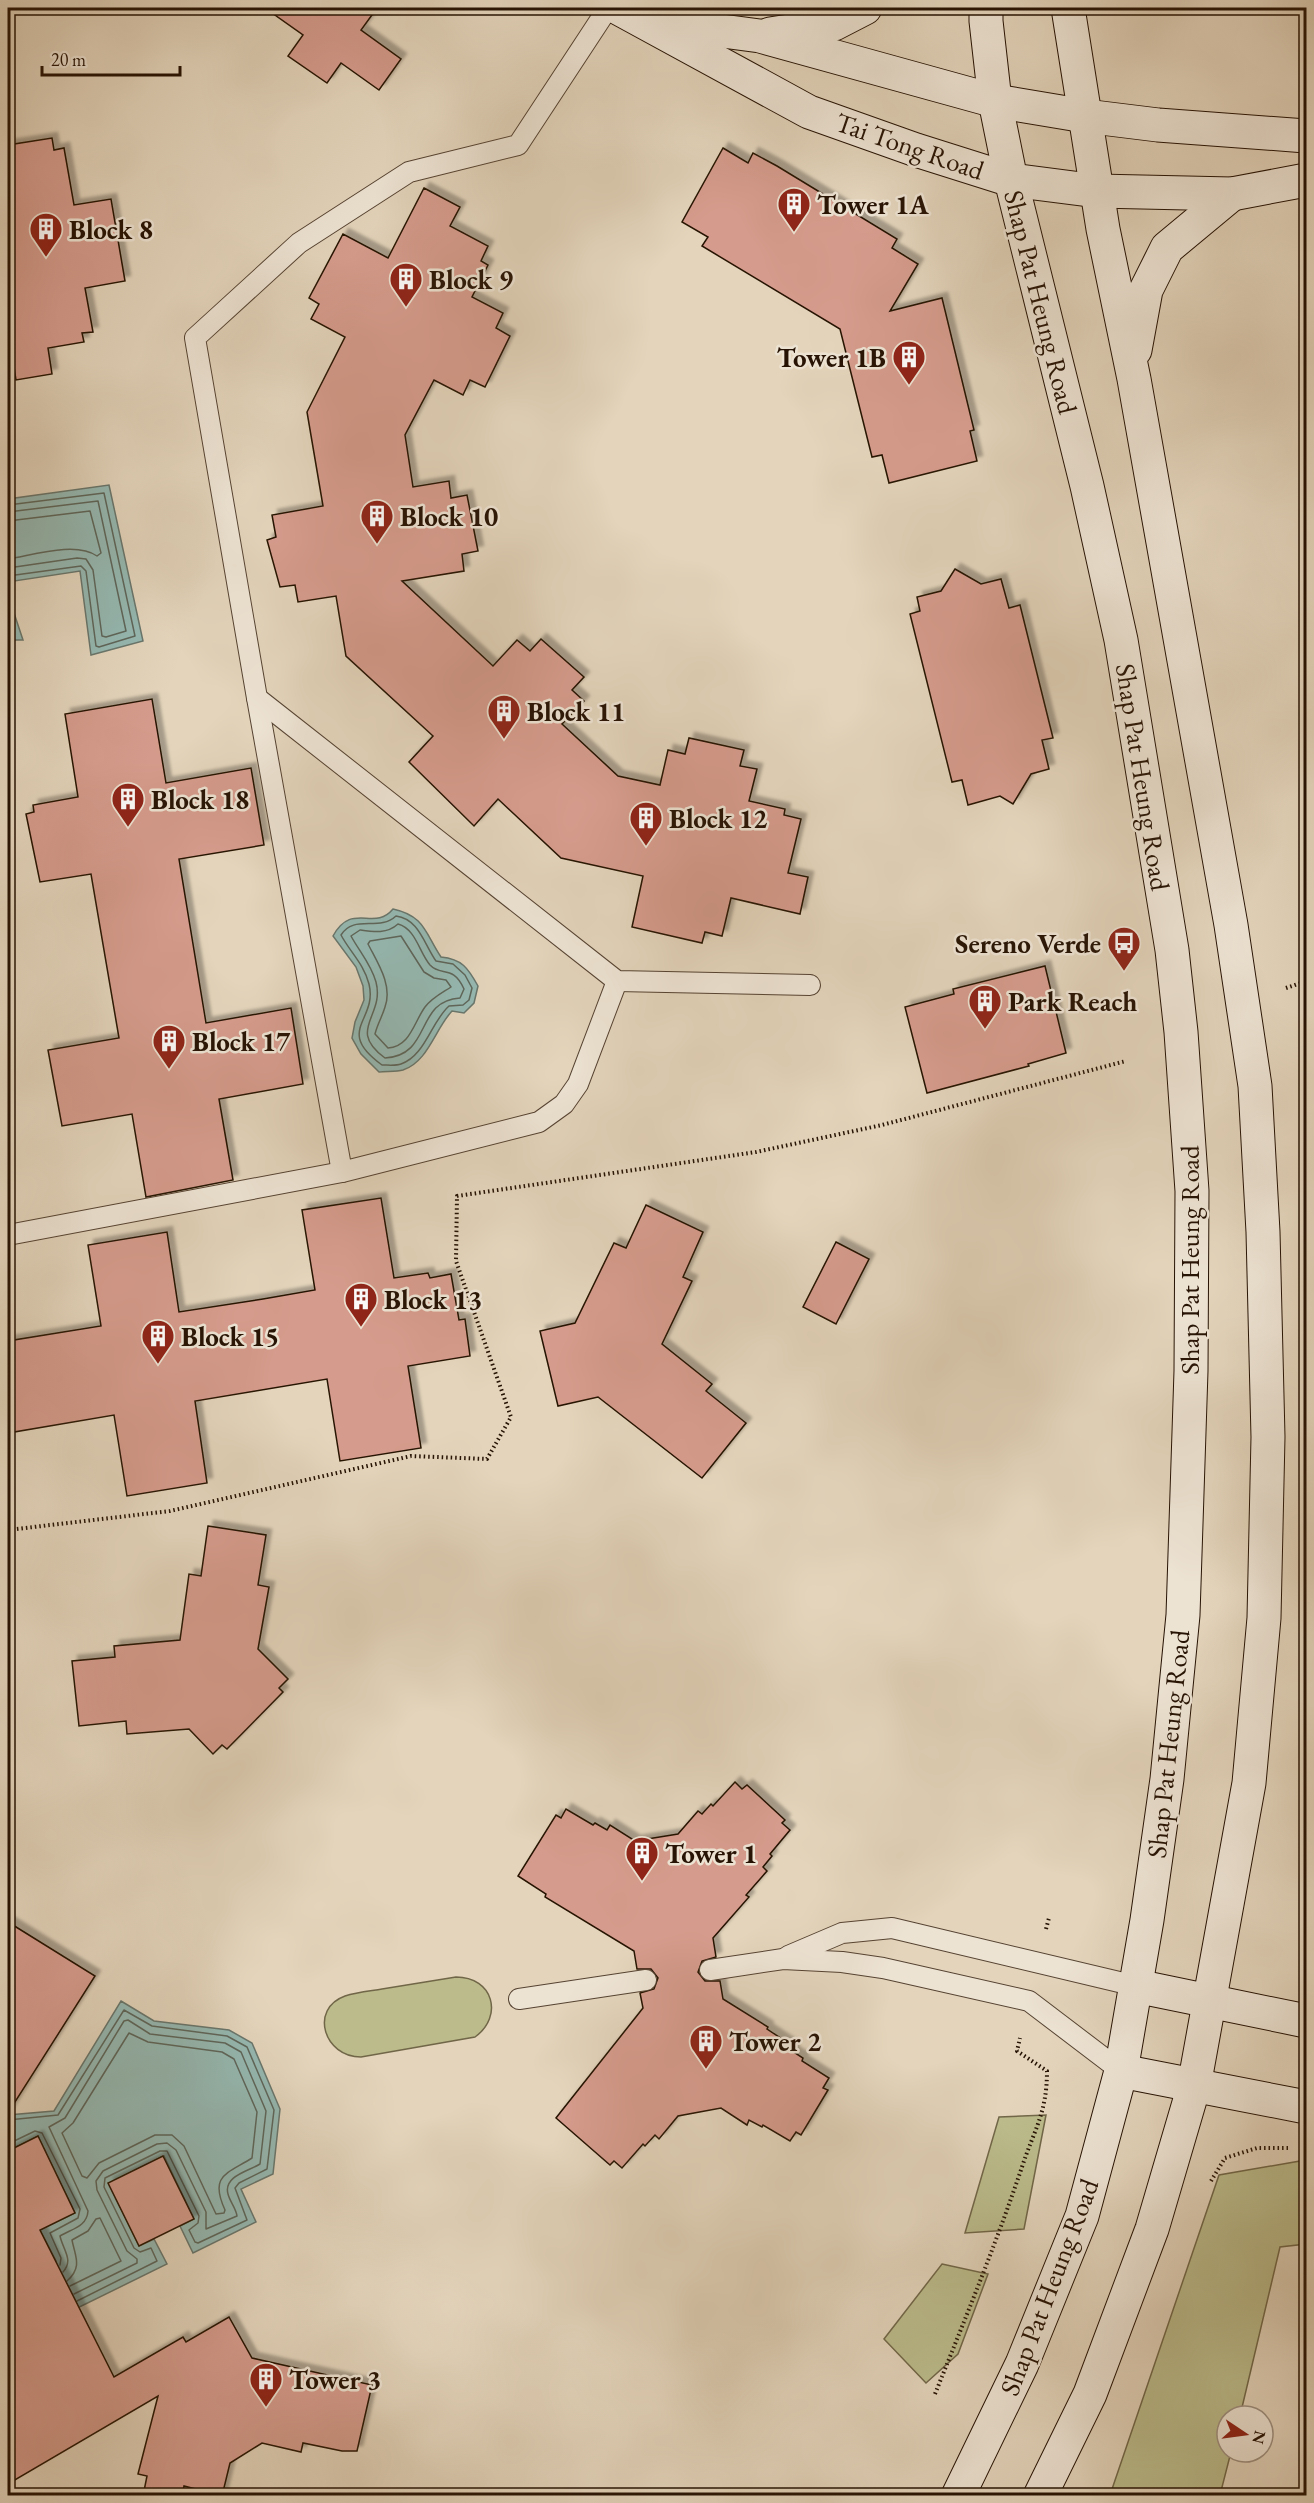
<svg xmlns="http://www.w3.org/2000/svg" width="1314" height="2503" font-family="'EB Garamond',serif">
  <style>
    .green { fill: #bbbb8b; stroke: #716748; stroke-width: 1.5 }
    .water { fill: #95b8b1; stroke: #69766c; stroke-width: 1.5 }
    .lines { fill: none; stroke-linecap: round; stroke-linejoin: round }
    .shore { stroke: #5e665a; stroke-width: 1.5 }
    .building { fill: #d59b8c; stroke: #271304; stroke-width: 1.5; filter: url(#shadow) }
    .lane-casing { stroke: #564332; stroke-width: 22 }
    .secondary-casing { stroke: #271304; stroke-width: 35 }
    .path { stroke: #271304; stroke-width: 4; stroke-dasharray: 1.5 3; stroke-linecap: butt }
    .lane { stroke: #ede3d3; stroke-width: 20 }
    .secondary { stroke: #ede3d3; stroke-width: 33 }
    .labels { text-anchor: middle; dominant-baseline: central; stroke-width: 5; stroke-linejoin: round; paint-order: stroke }
    .street-label { font-size: 27px; fill: #271304; stroke: #ede3d3 }
    .poi-label { font-size: 27px; font-weight: bold; fill: #271304; stroke: #ede3d3; text-anchor: start }
  </style>
  <defs>
    <filter id="shadow"><feDropShadow dx="5.5" dy="-5.5" stdDeviation="1.5" flood-color="#0004"/></filter>
  </defs>
  <rect width="100%" height="100%" fill="#e3d4bb"/>
  <filter id="stains"><feTurbulence type="fractalNoise" baseFrequency=".00333" numOctaves="4"/><feColorMatrix values="0 0 0 0 .2 0 0 0 0 .09 0 0 0 0 .02 0 0 0 .5 -.17"/></filter>
  <radialGradient id="worn" r=".72"><stop offset=".6" stop-color="#630" stop-opacity="0"/><stop offset="1" stop-color="#630" stop-opacity=".3"/></radialGradient>
  <g class="green">
    <path d="M 456,1977 C 493,1977 504,2016 475,2037 L 361,2057 C 324,2057 309,2009 345,1996 C 357,1992 370,1991 382,1989 C 407,1985 431,1981 456,1977 Z"/>
    <polygon points="1046,2115 1024,2229 965,2233 999,2117"/>
    <polygon points="1306,2160 1306,2244 1280,2247 1240,2416 1227,2416 1227,2452 1231,2452 1220,2495 1110,2495 1219,2175"/>
    <polygon points="942,2264 988,2274 958,2354 926,2383 884,2339"/>
  </g>
  <g class="water">
    <polygon points="109,485 143,641 91,655 80,571 8,582 8,499"/>
    <polygon points="8,595 23,640 8,640"/>
    <path d="M 393,909 C 425,916 425,933 441,957 C 462,959 468,968 478,986 L 474,1003 L 464,1013 L 452,1011 C 435,1029 428,1062 403,1070 C 396,1072 386,1071 379,1072 L 361,1054 L 352,1038 L 355,1022 L 364,1000 L 363,986 L 356,967 L 333,936 C 352,901 374,932 393,909 Z"/>
    <polygon points="121,2001 154,2021 229,2030 252,2043 280,2109 273,2174 241,2189 256,2222 193,2253 180,2226 194,2219 164,2156 109,2183 139,2246 154,2239 167,2264 55,2319 33,2273 56,2261 40,2230 75,2213 38,2136 8,2151 8,2115 54,2111"/>
  </g>
  <g class="lines">
    <g class="shore">
      <polyline points="8,505 104,493 135,636 99,647 96,646 86,571 81,566 8,576"/>
      <polyline points="8,512 98,501 126,631 106,637 102,636 93,570 86,559 77,558 8,568"/>
      <path d="M 8,521 L 90,511 L 101,553 L 97,556 C 76,541 33,555 8,559"/>
      <path d="M 396,916 C 419,919 424,944 436,961 L 453,964 L 465,975 L 472,988 L 469,1000 L 463,1005 L 449,1006 C 431,1022 425,1056 401,1064 C 396,1066 388,1065 382,1065 C 334,1030 378,1021 369,984 C 364,964 350,952 341,935 C 354,914 379,932 396,916 Z"/>
      <path d="M 398,924 C 416,929 419,952 430,965 C 441,977 453,964 464,989 L 460,998 C 414,1001 433,1055 385,1058 C 346,1029 385,1017 376,982 C 371,964 359,951 351,936 L 360,930 C 374,932 387,934 398,924 Z"/>
      <path d="M 401,936 L 424,972 L 434,978 L 446,980 L 451,987 C 442,993 433,997 425,1007 C 414,1022 410,1047 388,1048 L 375,1034 C 377,1025 382,1017 385,1007 C 393,985 377,962 368,944 L 370,941 Z"/>
      <path d="M 129,2033 L 148,2042 L 222,2052 L 234,2059 L 257,2112 L 252,2158 C 227,2174 209,2175 225,2210 L 224,2213 L 216,2214 L 184,2146 L 172,2135 L 155,2135 L 99,2163 L 87,2178 L 82,2176 L 62,2133 L 73,2123 Z"/>
      <polyline points="8,2120 58,2115 124,2010 152,2026 227,2036 247,2047 274,2110 267,2169 239,2183 235,2188 247,2220 198,2243 195,2242 189,2230 198,2223 199,2216 167,2151 160,2151 105,2178 104,2187 134,2248 140,2252 151,2248 157,2261 77,2301"/>
      <polyline points="8,2144 35,2131 42,2133 80,2209 78,2218 50,2233 61,2258 60,2265"/>
      <path d="M 63,2272 C 74,2260 63,2250 60,2236 C 71,2229 87,2227 88,2211 L 49,2127 L 65,2118 L 124,2021 L 128,2020 L 150,2034 L 225,2043 L 241,2052 L 266,2111 L 260,2164 C 249,2171 223,2176 228,2194 C 230,2202 236,2208 237,2216 L 206,2229 L 206,2212 L 176,2150 L 167,2143 L 157,2144 L 103,2171 L 96,2181 L 97,2190 L 127,2251 L 137,2259 L 137,2263 L 74,2294"/>
      <path d="M 67,2281 C 83,2267 75,2256 72,2240 L 88,2231 L 96,2219 L 100,2218 L 121,2261 L 70,2286"/>
    </g>
  </g>
  <g class="building">
    <polygon points="265,8 377,8 361,30 401,59 379,90 341,63 327,83 288,56 303,35"/>
    <polygon points="52,138 54,150 64,148 74,205 111,199 125,281 85,288 93,332 82,333 84,342 48,348 52,374 16,380 8,328 8,145"/>
    <polygon points="723,148 748,163 753,153 777,166 897,239 892,248 918,264 890,311 942,298 974,430 970,431 977,461 889,483 882,455 872,457 840,329 702,246 708,237 682,222"/>
    <polygon points="424,188 460,207 450,226 488,246 481,261 488,265 472,297 503,313 496,328 510,336 485,387 470,380 463,395 434,380 405,435 413,487 449,481 451,498 467,495 478,551 462,554 464,571 402,581 493,666 517,640 530,651 541,639 584,677 572,690 584,701 562,724 618,776 660,785 668,750 685,754 689,738 744,750 740,766 757,769 749,801 785,809 784,815 801,819 788,873 808,877 800,914 731,898 722,936 705,932 702,943 632,927 643,876 561,858 498,799 474,826 409,762 433,736 346,656 336,596 298,602 295,585 280,587 267,540 276,537 272,515 323,506 307,412 345,337 311,319 319,304 309,298 343,234 388,258"/>
    <polygon points="955,569 981,584 1001,579 1009,608 1020,605 1053,738 1042,740 1049,769 1031,774 1013,804 1000,796 968,805 962,780 952,782 910,614 920,611 917,597 941,591"/>
    <polygon points="152,699 166,783 251,768 264,845 179,859 206,1023 291,1008 303,1084 219,1099 233,1180 146,1197 132,1114 62,1126 48,1050 119,1038 91,874 40,882 26,814 34,812 33,805 78,797 65,714"/>
    <polygon points="1045,966 1066,1053 1028,1064 1029,1066 927,1093 905,1007 954,994 953,989"/>
    <polygon points="381,1198 394,1278 428,1273 430,1278 451,1274 459,1320 465,1319 470,1356 408,1366 421,1448 340,1461 327,1379 195,1401 207,1483 127,1496 114,1415 8,1433 8,1341 101,1326 88,1245 167,1232 179,1312 263,1299 315,1290 302,1210"/>
    <polygon points="646,1205 703,1232 683,1277 692,1281 662,1344 712,1384 706,1391 746,1423 702,1478 598,1397 558,1406 540,1331 575,1323 614,1243 626,1248"/>
    <polygon points="836,1242 869,1259 836,1324 803,1307"/>
    <polygon points="208,1526 266,1535 258,1585 269,1587 258,1649 288,1679 279,1688 283,1692 227,1749 222,1745 213,1754 189,1729 127,1734 126,1721 79,1726 72,1661 115,1657 114,1646 180,1640 189,1574 201,1576"/>
    <polygon points="735,1782 742,1789 747,1785 785,1820 782,1823 790,1830 770,1854 772,1856 763,1867 767,1871 746,1895 749,1897 713,1938 716,1957 702,1961 698,1972 705,1981 720,1981 723,1999 768,2027 767,2029 794,2047 792,2051 803,2058 802,2061 829,2078 823,2088 828,2090 801,2135 796,2132 790,2141 763,2125 762,2127 749,2120 747,2125 721,2108 678,2116 659,2139 655,2135 645,2146 643,2144 622,2168 614,2161 610,2165 556,2118 643,2008 640,1993 654,1989 658,1978 651,1969 637,1969 634,1951 545,1897 546,1894 518,1876 556,1815 561,1818 566,1809 593,1825 595,1823 607,1830 610,1825 635,1841 678,1834 698,1811 702,1814 711,1804 713,1806"/>
    <polygon points="8,1922 95,1976 8,2113"/>
    <polygon points="38,2136 75,2213 40,2230 114,2377 183,2337 186,2342 229,2317 252,2358 372,2385 357,2451 342,2451 303,2443 301,2452 262,2443 230,2463 222,2496 184,2486 182,2496 143,2496 147,2476 138,2474 158,2396 8,2484 8,2151"/>
    <polygon points="163,2156 194,2219 139,2246 108,2183"/>
  </g>
  <g class="lines">
    <g class="lane-casing">
      <g id="lane">
        <polyline points="257,698 617,981 810,985"/>
        <polyline points="342,1172 257,698 195,338 299,243 409,172 518,145 608,8"/>
        <polyline points="8,1235 342,1172 539,1122 564,1104 578,1084 617,981"/>
        <polyline points="788,1956 842,1933 892,1928 1136,1986"/>
        <polyline points="710,1970 783,1959 842,1962 883,1968 1029,2001 1121,2071"/>
        <polyline points="519,1999 646,1980"/>
      </g>
    </g>
    <g class="secondary-casing">
      <g id="secondary">
        <polyline points="618,8 809,112 916,150 1011,180 1097,191 1232,194 1306,180"/>
        <polyline points="662,23 760,36 995,101 1085,116 1158,125 1306,136"/>
        <polyline points="770,34 834,24 865,8"/>
        <polyline points="1135,350 1146,290 1167,248 1232,194"/>
        <polyline points="1136,1986 1306,2021"/>
        <polyline points="1121,2071 1306,2107"/>
        <polyline points="958,2496 1022,2364 1082,2216 1121,2071 1147,1920 1167,1779 1183,1615 1191,1371 1192,1191 1181,1032 1172,950 1121,640 1087,486 1011,180 995,101 986,21 986,8"/>
        <polyline points="1040,2496 1090,2394 1152,2229 1194,2086 1249,1783 1264,1618 1268,1437 1263,1232 1255,1086 1231,925 1134,379 1103,229 1068,8"/>
      </g>
    </g>
    <g class="path">
      <polyline points="554,8 564,14"/>
      <polyline points="1286,988 1306,981"/>
      <polyline points="8,1530 170,1511 411,1456 487,1459 511,1417 456,1261 457,1196 756,1152 882,1125 1126,1061"/>
      <polyline points="1046,1929 1049,1918"/>
      <polyline points="1211,2181 1225,2158 1257,2148 1288,2148"/>
      <path d="M 935,2394 C 965,2319 996,2244 1022,2167 C 1034,2130 1047,2113 1047,2071 L 1017,2051 L 1020,2038"/>
    </g>
    <use href="#lane" class="lane"/>
    <use href="#secondary" class="secondary"/>
  </g>
  <defs>
    <g id="building-pin" transform="scale(1.725)"><path d="M0 17L-7.5 6A9.5 9.5 0 1 1 7.5 6Z" fill="#8f2418" stroke="#ede3d3"/><path d="M-4-6H4V6H1V3H-1V6H-4ZM-2.5-4.3h1.7v1.8h-1.7ZM.8-4.3h1.7v1.8H.8ZM-2.5-1h1.7V.8h-1.7ZM.8-1h1.7V.8H.8Z" fill="#fff"/></g>
    <g id="bus-pin" transform="scale(1.725)"><path d="M0 17L-7.5 6A9.5 9.5 0 1 1 7.5 6Z" fill="#8f2418" stroke="#ede3d3"/><path d="M-5-6H5V4H4V6H2V4H-2V6H-4V4H-5ZM-3.5-4V0h7V-4ZM-3.5 1.2v1.5H-2V1.2ZM2 1.2v1.5H3.5V1.2Z" fill="#fff"/></g>
  </defs>
  <g fill-rule="evenodd">
    <use href="#building-pin" x="794" y="204"/>
    <use href="#building-pin" x="46" y="229"/>
    <use href="#building-pin" x="406" y="279"/>
    <use href="#building-pin" x="909" y="357"/>
    <use href="#building-pin" x="377" y="516"/>
    <use href="#building-pin" x="504" y="711"/>
    <use href="#building-pin" x="128" y="799"/>
    <use href="#building-pin" x="646" y="818"/>
    <use href="#bus-pin" x="1124" y="943"/>
    <use href="#building-pin" x="985" y="1001"/>
    <use href="#building-pin" x="169" y="1041"/>
    <use href="#building-pin" x="361" y="1299"/>
    <use href="#building-pin" x="158" y="1336"/>
    <use href="#building-pin" x="642" y="1853"/>
    <use href="#building-pin" x="706" y="2041"/>
    <use href="#building-pin" x="266" y="2379"/>
  </g>
  <g class="labels">
    <g class="street-label">
      <text transform="translate(910 146) rotate(19)">Tai Tong Road</text>
      <text transform="translate(1041 302) rotate(76)">Shap Pat Heung Road</text>
      <text transform="translate(1143 777) rotate(81)">Shap Pat Heung Road</text>
      <text transform="translate(1189 1260) rotate(-90)">Shap Pat Heung Road</text>
      <text transform="translate(1168 1744) rotate(-84)">Shap Pat Heung Road</text>
      <text transform="translate(1049 2287) rotate(-69)">Shap Pat Heung Road</text>
    </g>
    <g class="poi-label">
      <text x="817" y="204">Tower 1A</text>
      <text x="69" y="229">Block 8</text>
      <text x="429" y="279">Block 9</text>
      <text x="886" y="357" text-anchor="end">Tower 1B</text>
      <text x="400" y="516">Block 10</text>
      <text x="527" y="711">Block 11</text>
      <text x="151" y="799">Block 18</text>
      <text x="669" y="818">Block 12</text>
      <text x="1101" y="943" text-anchor="end">Sereno Verde</text>
      <text x="1008" y="1001">Park Reach</text>
      <text x="192" y="1041">Block 17</text>
      <text x="384" y="1299">Block 13</text>
      <text x="181" y="1336">Block 15</text>
      <text x="665" y="1853">Tower 1</text>
      <text x="729" y="2041">Tower 2</text>
      <text x="289" y="2379">Tower 3</text>
    </g>
  </g>
  <rect width="1314" height="2503" fill="none" stroke="#e3d4bb" stroke-width="30"/>
  <rect x="9" y="9" width="1296" height="2485" fill="none" stroke="#271304" stroke-width="3"/>
  <rect x="15" y="15" width="1284" height="2473" fill="none" stroke="#271304" stroke-width="1.5"/>
  <g transform="translate(1245 2434) rotate(103)"><circle r="28" fill="#ede3d3" stroke="#9e9080" stroke-width="1.5"/>
  <path d="M0-4.5L10 22L0 15L-10 22Z" fill="#8f2418"/>
  <text y="-9" font-size="16" font-weight="bold" text-anchor="middle" fill="#271304">N</text>
  </g>
  <path d="M42 66v9h138v-9" fill="none" stroke="#271304" stroke-width="3"/>
  <text x="51" y="66" font-size="18" fill="#271304" stroke="#ede3d3" stroke-width="4.5" paint-order="stroke">20 m</text>
  <rect width="100%" height="100%" filter="url(#stains)"/>
  <rect width="100%" height="100%" fill="url(#worn)"/>
</svg>
